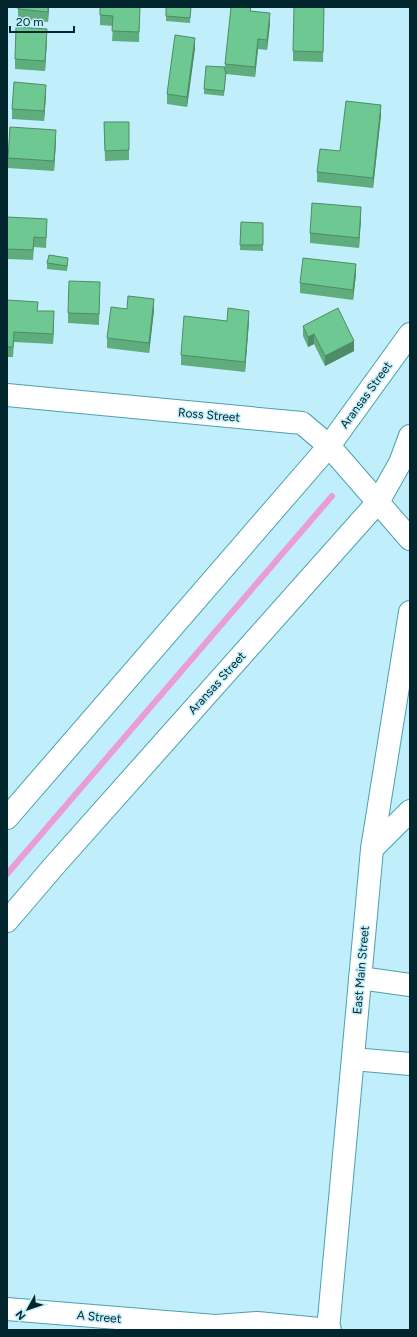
<svg xmlns="http://www.w3.org/2000/svg" width="417" height="1337" font-family="Figtree,sans-serif">
  <style>
    .lines { fill: none; stroke-linecap: round; stroke-linejoin: round }
    .stream { stroke: #e99cd8; stroke-width: 6 }
    .minor-casing { stroke: #4d9fb2; stroke-width: 24 }
    .minor { stroke: #fff; stroke-width: 22 }
    .wall { fill: #5fac7d }
    .shaded-wall { fill: #4d8c66 }
    .building { fill: #6ec891; stroke: #4d8c66 }
    .labels { text-anchor: middle; dominant-baseline: central; stroke-width: 3; stroke-linejoin: round; paint-order: stroke }
    .street-label { font-size: 12px; fill: #02262e; stroke: #c0eefa }
  </style>
  <rect width="100%" height="100%" fill="#c0eefa"/>
  <g class="lines">
    <polyline class="stream" points="7,874 332,496"/>
    <g class="minor-casing">
      <g id="minor">
        <polyline points="7,395 302,423 329,446 410,539"/>
        <polyline points="7,818 329,446 410,334"/>
        <polyline points="372,849 410,811"/>
        <polyline points="7,921 54,866 378,502 400,463 410,436"/>
        <polyline points="360,978 410,985"/>
        <polyline points="353,1059 410,1064"/>
        <polyline points="7,1309 215,1326 257,1323 330,1330"/>
        <polyline points="328,1330 372,849 410,612"/>
      </g>
    </g>
    <use href="#minor" class="minor"/>
  </g>
  <g class="wall">
    <polygon points="18,7 49,7 48,22 18,19"/>
    <polygon points="100,7 140,7 139,42 112,41 113,26 100,25"/>
    <polygon points="191,7 190,23 166,21 166,16"/>
    <polygon points="324,7 323,62 293,61 293,51"/>
    <polygon points="251,11 270,23 267,50 258,49 255,77 226,74 224,96 204,94 204,89 225,71 225,72 225,64"/>
    <polygon points="47,39 45,71 15,69 15,59"/>
    <polygon points="195,48 187,107 167,104 167,94"/>
    <polygon points="46,95 44,121 12,119 12,109"/>
    <polygon points="381,115 373,188 317,182 317,172"/>
    <polygon points="104,122 129,122 129,160 105,161"/>
    <polygon points="56,140 54,171 8,168 8,158"/>
    <polygon points="7,217 47,229 46,248 34,247 33,260 7,259"/>
    <polygon points="361,217 359,248 310,243 310,233"/>
    <polygon points="241,222 263,223 263,251 240,250"/>
    <polygon points="47,263 68,263 67,271 47,269"/>
    <polygon points="356,274 353,300 300,293 300,283"/>
    <polygon points="100,292 99,325 68,323 68,313"/>
    <polygon points="7,300 38,311 54,321 53,344 14,342 13,357 7,357"/>
    <polygon points="127,309 154,310 149,353 107,348 107,338"/>
    <polygon points="227,321 249,321 245,372 181,365 181,355"/>
    <polygon points="303,326 354,351 325,366 314,344 308,347 303,336"/>
  </g>
  <g class="shaded-wall">
    <polygon points="48,7 49,7 48,22"/>
    <polygon points="270,13 270,23 267,50 267,40"/>
    <polygon points="47,29 47,39 45,71 45,61"/>
    <polygon points="195,38 195,48 187,107 187,97"/>
    <polygon points="258,39 258,49 255,77 255,67"/>
    <polygon points="46,85 46,95 44,121 44,111"/>
    <polygon points="381,105 381,115 373,188 373,178"/>
    <polygon points="56,130 56,140 54,171 54,161"/>
    <polygon points="361,207 361,217 359,248 359,238"/>
    <polygon points="356,264 356,274 353,300 353,290"/>
    <polygon points="154,299 154,310 149,353 149,343"/>
    <polygon points="54,311 54,321 53,344 53,334"/>
    <polygon points="249,311 249,321 245,372 245,362"/>
    <polygon points="314,334 314,344 308,347 308,337"/>
    <polygon points="354,341 354,351 325,366 325,356"/>
  </g>
  <g class="building">
    <polygon points="18,7 48,7 48,12 18,9"/>
    <polygon points="100,7 140,7 139,32 112,31 113,16 100,15"/>
    <polygon points="166,7 191,7 190,18 166,16"/>
    <polygon points="231,7 251,7 250,11 270,13 267,40 258,39 255,67 225,64"/>
    <polygon points="294,7 324,7 323,52 293,51"/>
    <polygon points="16,27 47,29 45,61 15,59"/>
    <polygon points="175,35 195,38 187,97 167,94"/>
    <polygon points="206,66 225,67 224,70 226,72 224,91 204,89"/>
    <polygon points="14,82 46,85 44,111 12,109"/>
    <polygon points="346,101 381,105 373,178 317,172 320,149 340,151"/>
    <polygon points="104,122 129,122 129,150 105,151"/>
    <polygon points="10,127 56,130 54,161 8,158"/>
    <polygon points="312,203 361,207 359,238 310,233"/>
    <polygon points="7,217 47,219 46,238 34,237 33,250 7,249"/>
    <polygon points="241,222 263,223 263,245 240,245"/>
    <polygon points="49,255 68,258 67,266 47,263"/>
    <polygon points="303,258 356,264 353,290 300,283"/>
    <polygon points="69,281 100,282 99,314 68,313"/>
    <polygon points="128,296 154,299 149,343 107,338 111,307 127,309"/>
    <polygon points="7,300 38,302 37,311 54,311 53,334 14,332 13,347 7,347"/>
    <polygon points="228,308 249,311 245,362 181,355 184,316 227,321"/>
    <polygon points="338,308 354,341 325,356 314,334 308,337 303,326"/>
  </g>
  <g class="labels">
    <g class="street-label">
      <text transform="translate(366 395) rotate(-54)">Aransas Street</text>
      <text transform="translate(209 415) rotate(5)">Ross Street</text>
      <text transform="translate(217 683) rotate(-48)">Aransas Street</text>
      <text transform="translate(361 970) rotate(-85)">East Main Street</text>
      <text transform="translate(99 1317) rotate(5)">A Street</text>
    </g>
  </g>
  <rect width="417" height="1337" fill="none" stroke="#02262e" stroke-width="16"/>
  <g transform="translate(28 1309) rotate(230)" stroke="#c0eefa" stroke-width="3" paint-order="stroke">
  <path d="M0-3L7 15L0 10L-7 15Z" fill="#02262e"/>
  <text y="-6" font-size="11" font-weight="bold" text-anchor="middle" fill="#02262e">N</text>
  </g>
  <path d="M10 26v6h64v-6" fill="none" stroke="#02262e" stroke-width="2"/>
  <text x="16" y="26" font-size="12" fill="#02262e" stroke="#c0eefa" stroke-width="3" paint-order="stroke">20 m</text>
</svg>
